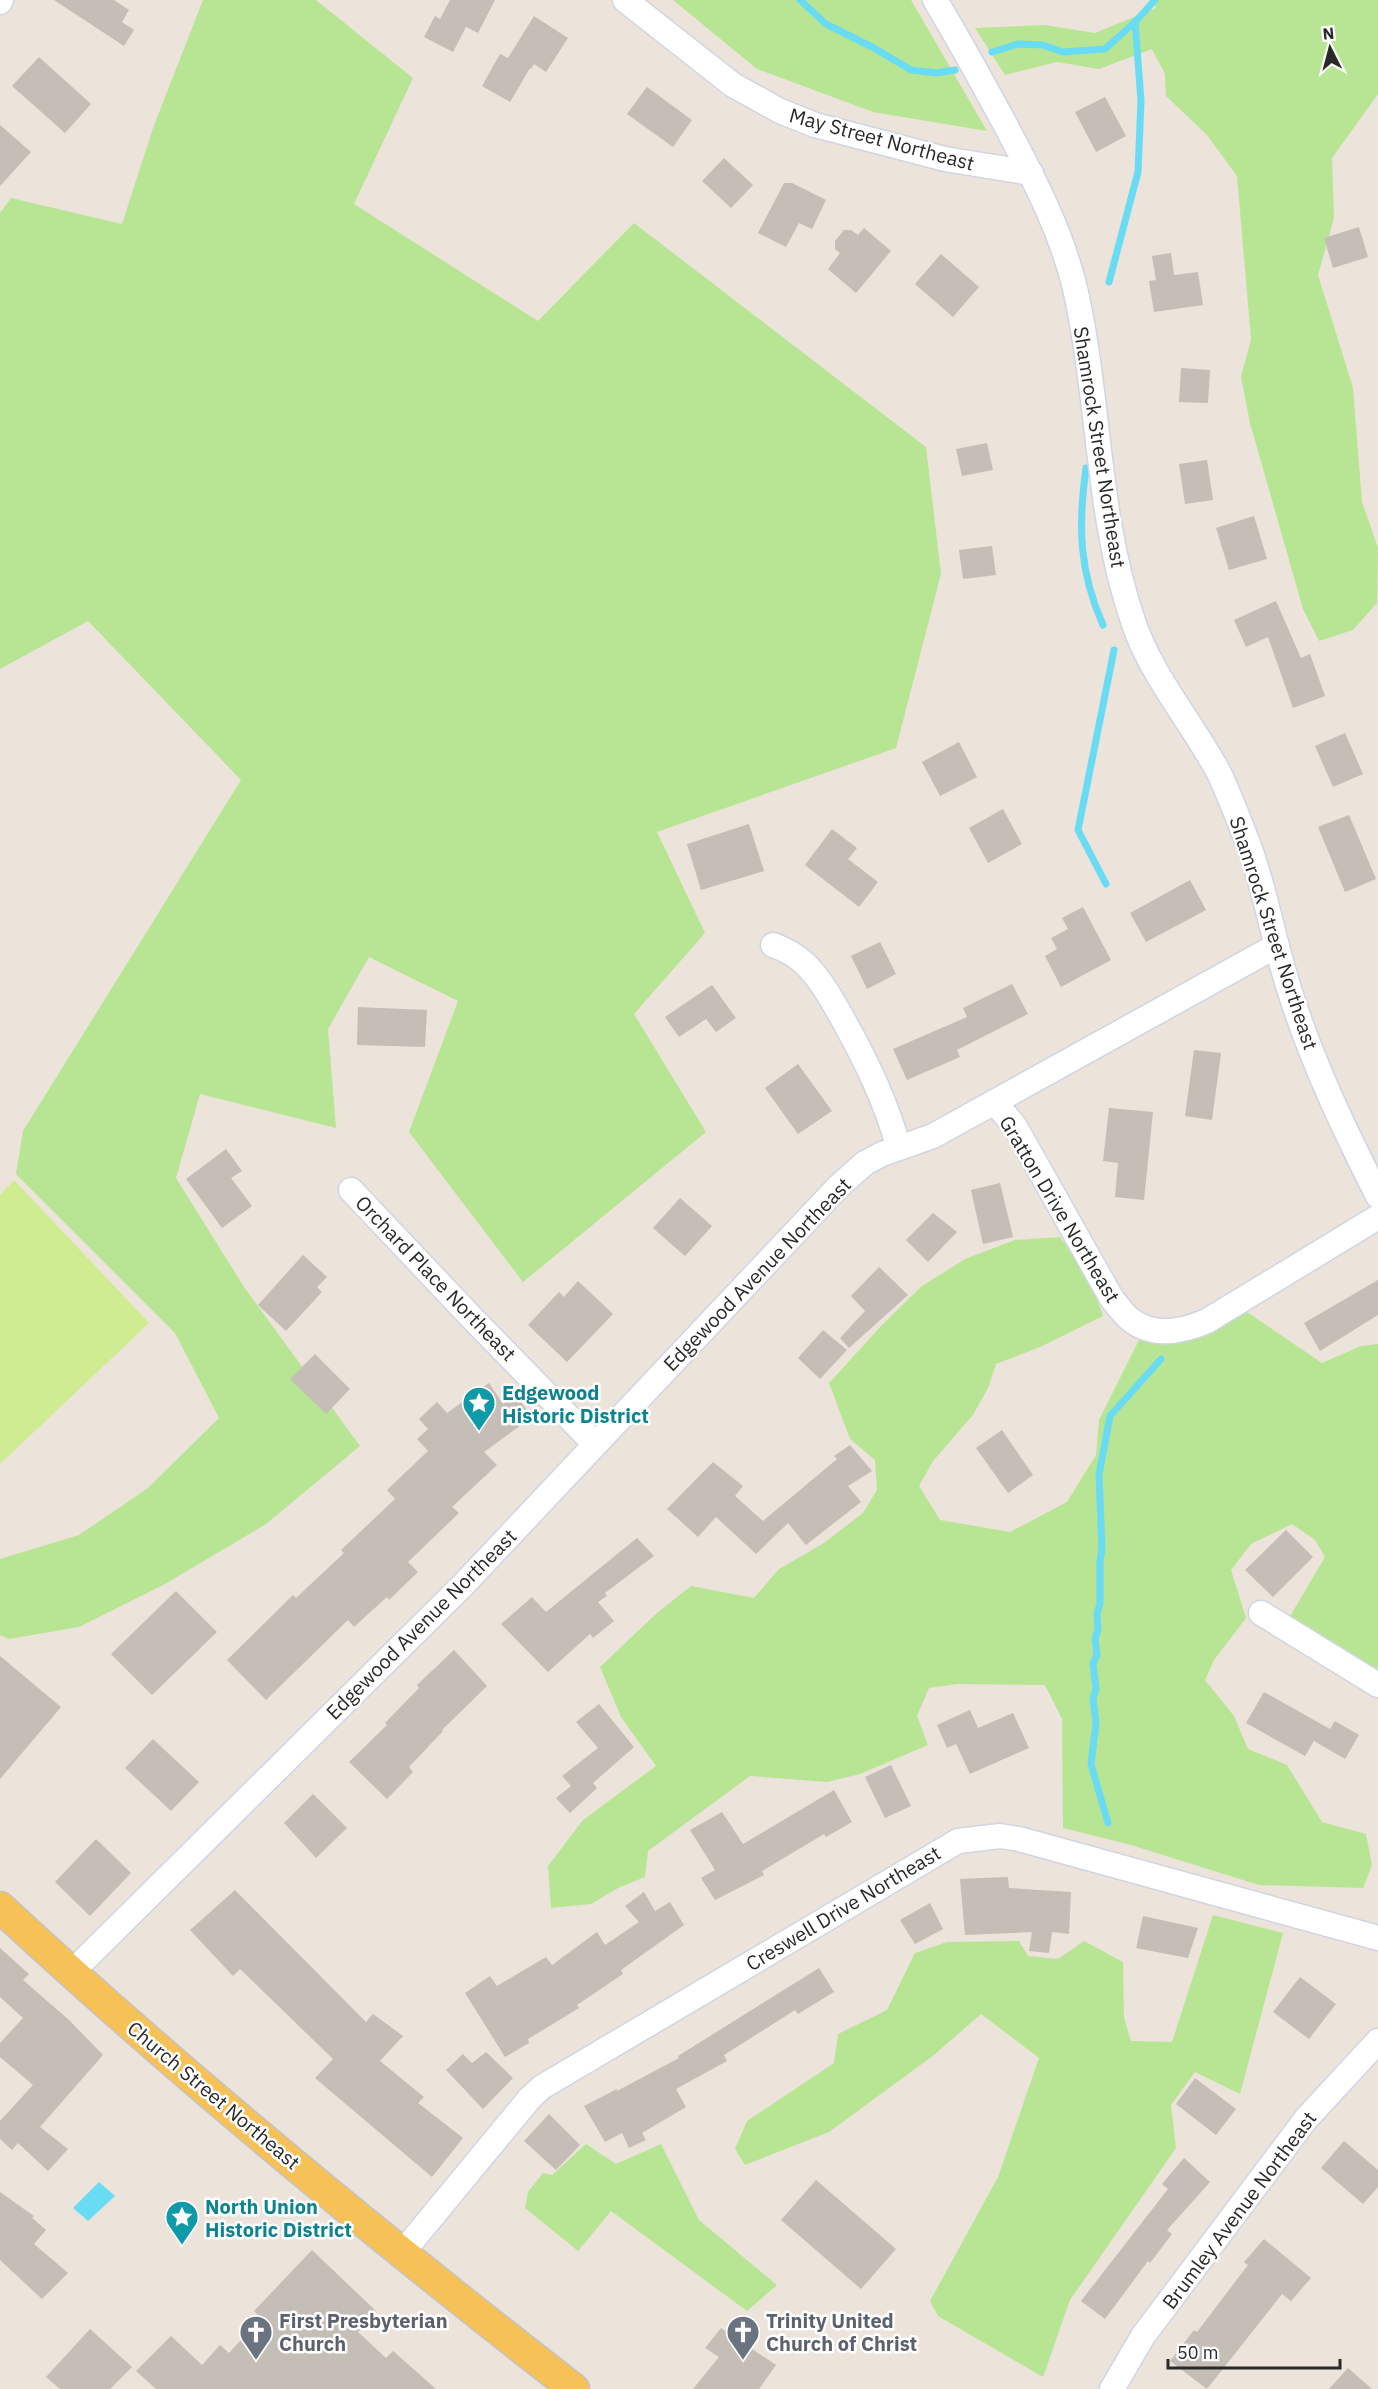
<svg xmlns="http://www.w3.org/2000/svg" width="1378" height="2389" font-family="'IBM Plex Sans',sans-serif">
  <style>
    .green { fill: #b8e594 }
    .pitch { fill: #cfed90 }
    .water { fill: #69dcf3 }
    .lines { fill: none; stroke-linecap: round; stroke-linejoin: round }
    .stream { stroke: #69dcf3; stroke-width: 7 }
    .building { fill: #c4beb6 }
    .minor-casing { stroke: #d0d5e3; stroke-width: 27 }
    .major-casing { stroke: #c3c3c3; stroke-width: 33 }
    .minor { stroke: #fff; stroke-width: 24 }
    .major { stroke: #f6c156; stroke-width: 30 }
    .labels { text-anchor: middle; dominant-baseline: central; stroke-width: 5; stroke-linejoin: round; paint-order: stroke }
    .street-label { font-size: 20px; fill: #292929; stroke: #fff }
    .culture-label { font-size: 20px; font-weight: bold; fill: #0d838f; stroke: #fff; text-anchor: start }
    .worship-label { font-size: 20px; font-weight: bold; fill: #5b616d; stroke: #fff; text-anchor: start }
  </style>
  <rect width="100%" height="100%" fill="#ece3db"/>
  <g class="green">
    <polygon points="203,0 316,0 413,78 354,204 538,321 634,223 926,447 941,574 896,748 657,832 705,933 634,1014 706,1132 523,1282 409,1132 458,1001 369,957 328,1029 336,1128 200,1094 176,1178 244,1287 360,1446 266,1524 165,1584 79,1627 9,1639 0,1635 0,1559 79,1535 148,1488 219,1418 175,1333 16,1174 23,1131 241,780 88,621 0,669 0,213 11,198 122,224 153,128"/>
    <polygon points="673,0 911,0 987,131 873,112 757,69"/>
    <polygon points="1153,0 1378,0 1378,94 1332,158 1334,218 1318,275 1353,388 1362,502 1378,548 1377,603 1353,630 1319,641 1303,609 1250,423 1241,377 1251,339 1237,176 1207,135 1166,96 1165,74 1152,49 1099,69 1057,62 1005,75 975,28 1044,25 1095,33 1156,8"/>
    <polygon points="1060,1237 1089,1276 1103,1316 1040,1347 996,1364 988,1388 973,1415 933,1461 919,1486 940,1520 1010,1532 1067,1502 1096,1455 1099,1420 1140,1338 1241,1308 1322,1363 1361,1346 1378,1344 1378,1669 1311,1637 1289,1618 1325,1557 1315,1540 1292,1524 1251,1544 1231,1570 1246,1618 1214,1660 1205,1680 1234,1716 1248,1749 1287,1765 1322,1822 1366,1834 1372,1865 1363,1888 1259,1885 1131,1845 1063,1828 1062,1719 1045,1685 957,1684 929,1688 917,1716 928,1745 860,1774 827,1782 750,1776 648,1851 645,1877 618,1888 591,1904 551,1908 548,1866 583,1820 656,1766 621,1717 600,1667 657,1613 691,1586 754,1598 779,1569 824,1543 863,1513 877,1490 875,1460 850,1439 829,1383 883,1324 922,1286 965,1259 1015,1240"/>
    <polygon points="1213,1915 1283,1933 1240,2094 1195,2072 1171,2105 1176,2148 1070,2300 1043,2377 938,2316 930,2301 998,2177 1039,2058 981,2014 934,2055 829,2132 745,2165 735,2149 747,2121 834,2063 838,2034 887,2010 915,1953 947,1942 1019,1941 1028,1956 1058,1959 1084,1941 1123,1962 1124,2018 1131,2041 1172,2042"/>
    <polygon points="586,2144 616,2164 661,2144 699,2220 777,2285 747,2311 611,2211 578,2251 525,2208 528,2192 543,2173 552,2175"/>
  </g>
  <polygon class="pitch" points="14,1180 149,1323 0,1464 0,1195"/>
  <polygon class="water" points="99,2182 115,2196 88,2221 73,2208"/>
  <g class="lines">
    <g class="stream">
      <polyline points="800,0 826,24 874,48 911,70 936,73 955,70"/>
      <polyline points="992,52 1018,44 1043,45 1063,52 1105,49 1135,22"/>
      <polyline points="1109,282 1138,172 1141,101 1135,22 1155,0"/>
      <path d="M 1086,468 C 1078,526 1079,571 1103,625"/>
      <polyline points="1106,884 1078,830 1114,650"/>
      <polyline points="1108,1823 1091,1764 1096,1723 1093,1698 1096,1689 1093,1664 1097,1655 1095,1638 1098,1630 1097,1613 1100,1604 1100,1562 1102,1549 1099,1475 1110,1416 1161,1359"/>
    </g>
  </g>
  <g class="building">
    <polygon points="54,0 114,0 129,10 122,22 134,30 124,46"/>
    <polygon points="450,0 495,0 478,33 466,27 453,52 424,37 435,16 440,19"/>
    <polygon points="534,16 568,38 546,72 534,64 531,69 530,68 510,102 482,86 500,54 508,58"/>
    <polygon points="39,57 91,104 65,133 12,86"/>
    <polygon points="647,87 692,120 673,147 627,114"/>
    <polygon points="1105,97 1126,136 1096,152 1075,112"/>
    <polygon points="0,125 31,152 0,186"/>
    <polygon points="724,158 753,185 731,208 702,181"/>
    <polygon points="784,183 792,183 826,200 812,229 799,223 786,247 758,233"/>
    <polygon points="1359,227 1368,257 1333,268 1324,238"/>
    <polygon points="864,228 891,251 856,293 828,269 840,253 835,249 835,241 844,230 851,230 858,235"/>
    <polygon points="1171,253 1174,275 1198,272 1203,305 1154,312 1149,281 1156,280 1152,256"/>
    <polygon points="941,254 979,287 953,317 915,284"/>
    <polygon points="1181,368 1210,370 1208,403 1179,402"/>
    <polygon points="987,443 993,470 962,476 956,449"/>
    <polygon points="1207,460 1213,500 1185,504 1179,464"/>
    <polygon points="1254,516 1267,559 1229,570 1216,528"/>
    <polygon points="992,546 996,575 963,579 959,550"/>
    <polygon points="1276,601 1301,658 1310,654 1325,696 1293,708 1268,637 1246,647 1234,620"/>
    <polygon points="1345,733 1363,774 1333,787 1315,746"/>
    <polygon points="959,742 977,777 940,796 922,762"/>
    <polygon points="1003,809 1022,844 988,863 969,828"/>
    <polygon points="1349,815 1376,879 1345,892 1318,827"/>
    <polygon points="749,824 764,871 701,890 687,844"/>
    <polygon points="832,829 857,848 848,859 878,882 859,907 805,865"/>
    <polygon points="1190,880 1206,910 1146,942 1130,913"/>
    <polygon points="1083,907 1111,960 1061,987 1045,956 1057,949 1051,938 1068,929 1062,918"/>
    <polygon points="880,942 896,974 867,989 851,956"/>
    <polygon points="1012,984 1028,1014 957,1050 960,1057 907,1080 893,1049 967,1017 963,1008"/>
    <polygon points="712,985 736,1018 716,1032 706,1019 679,1037 665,1017"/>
    <polygon points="358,1007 427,1010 425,1047 357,1045"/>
    <polygon points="1194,1050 1221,1053 1212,1120 1185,1116"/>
    <polygon points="798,1064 832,1111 798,1134 765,1088"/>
    <polygon points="1109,1108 1153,1112 1144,1200 1115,1197 1118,1163 1103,1161"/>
    <polygon points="226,1149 242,1171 231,1178 252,1206 222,1228 186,1179"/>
    <polygon points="1000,1183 1013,1237 983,1244 971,1190"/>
    <polygon points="680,1198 712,1226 685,1256 653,1228"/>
    <polygon points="933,1213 957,1232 928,1262 906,1240"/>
    <polygon points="303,1255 327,1277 317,1287 322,1292 286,1331 258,1305"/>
    <polygon points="879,1267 908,1295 849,1348 840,1338 865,1311 851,1296"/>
    <polygon points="1378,1280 1378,1315 1320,1351 1304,1323"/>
    <polygon points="578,1281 613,1314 567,1362 528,1325 559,1292 564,1297"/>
    <polygon points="823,1330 847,1350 820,1379 798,1358"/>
    <polygon points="315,1354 350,1389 326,1414 290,1379"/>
    <polygon points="489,1383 503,1404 516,1395 532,1417 484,1452 497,1465 452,1507 459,1513 408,1562 418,1572 389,1600 387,1597 354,1627 348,1620 266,1700 227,1660 293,1595 296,1598 344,1553 341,1550 395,1499 387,1490 428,1451 417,1439 428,1429 419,1419 437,1402 447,1413"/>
    <polygon points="1002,1430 1033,1475 1008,1493 976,1448"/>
    <polygon points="850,1445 872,1471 848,1486 861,1502 806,1545 788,1523 756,1554 716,1517 698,1537 667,1509 713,1462 743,1486 735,1496 763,1521 837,1459 834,1456"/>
    <polygon points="1286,1530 1313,1557 1273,1597 1245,1570"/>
    <polygon points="637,1538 654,1556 605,1593 607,1596 598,1602 614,1621 593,1638 590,1634 548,1672 501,1624 532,1597 546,1612"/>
    <polygon points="176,1591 217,1632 152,1695 111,1654"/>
    <polygon points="454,1650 487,1686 442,1730 443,1731 409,1767 413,1772 387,1799 349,1762 387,1725 385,1723 419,1688 417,1685"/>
    <polygon points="0,1656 61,1707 0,1779"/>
    <polygon points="1264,1692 1330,1729 1335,1721 1359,1735 1345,1759 1314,1741 1305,1756 1246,1723"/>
    <polygon points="599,1704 634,1747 593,1783 597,1788 570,1813 556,1798 571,1786 562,1776 598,1748 576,1722"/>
    <polygon points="970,1710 978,1728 1013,1713 1029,1748 970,1774 956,1744 947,1748 937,1725"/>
    <polygon points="153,1739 199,1782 171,1811 125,1768"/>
    <polygon points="891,1765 911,1806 885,1818 865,1777"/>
    <polygon points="834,1790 852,1822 826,1837 824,1834 762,1871 764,1875 715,1900 701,1878 715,1870 690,1830 722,1812 743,1844"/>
    <polygon points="313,1794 347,1828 316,1858 284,1823"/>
    <polygon points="96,1839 131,1873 90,1916 55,1882"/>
    <polygon points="1008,1877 1009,1888 1071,1892 1069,1934 1052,1932 1049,1953 1029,1951 1032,1932 965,1935 960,1879"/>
    <polygon points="235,1890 366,2022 373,2014 403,2036 380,2061 424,2097 418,2103 463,2138 432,2177 315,2078 333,2059 240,1969 233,1976 190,1930"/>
    <polygon points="644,1892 655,1911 670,1902 684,1925 621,1970 623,1974 577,2005 579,2008 528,2039 529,2043 505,2057 465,1993 490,1976 497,1986 546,1957 552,1965 597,1932 605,1945 639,1922 625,1906"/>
    <polygon points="930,1903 943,1929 915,1944 900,1920"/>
    <polygon points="1143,1916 1198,1928 1188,1958 1136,1948"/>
    <polygon points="0,1948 29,1974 23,1980 69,2020 103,2055 40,2127 68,2149 48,2171 18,2143 12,2150 0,2139 0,2121 33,2085 0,2057 0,2043 23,2018 0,1997"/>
    <polygon points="819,1968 834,1992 798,2014 795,2010 724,2055 727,2061 676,2089 686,2107 642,2133 646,2140 629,2148 622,2133 605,2142 584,2106 617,2089 617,2091 679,2058 678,2056"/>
    <polygon points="1300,1977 1336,2004 1309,2039 1273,2012"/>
    <polygon points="486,2052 513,2078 483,2109 446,2070 463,2054 472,2063"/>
    <polygon points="1195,2078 1236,2109 1216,2135 1176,2104"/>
    <polygon points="549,2114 580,2145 556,2170 524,2141"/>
    <polygon points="1344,2141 1378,2170 1378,2187 1363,2204 1321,2168"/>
    <polygon points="1184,2158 1210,2182 1167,2230 1172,2234 1150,2263 1148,2261 1105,2319 1081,2301 1168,2189 1162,2184"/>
    <polygon points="816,2180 896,2249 861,2289 781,2220"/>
    <polygon points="0,2192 34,2216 32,2218 46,2230 34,2244 68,2273 42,2299 0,2260"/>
    <polygon points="1264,2239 1311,2278 1291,2301 1282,2294 1207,2389 1170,2361 1194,2330 1197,2332 1248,2265 1244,2262"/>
    <polygon points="312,2250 377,2312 358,2332 386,2358 393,2351 436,2389 156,2389 136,2371 171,2336 202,2365 220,2345 229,2353 261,2318 254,2311"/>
    <polygon points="721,2328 776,2365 759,2389 693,2389 719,2357 705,2348"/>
    <polygon points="90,2329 132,2367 110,2389 60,2389 46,2377"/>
    <polygon points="1348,2368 1372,2389 1329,2389"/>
  </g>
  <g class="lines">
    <g class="minor-casing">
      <g id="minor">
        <polyline points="625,0 733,85 780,111 815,125 945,159 1031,173"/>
        <path d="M 935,0 C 960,41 982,82 1005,124 C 1034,179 1064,236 1077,297 C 1100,405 1097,516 1133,621 C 1150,674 1193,724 1219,773 C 1228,792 1236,813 1244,833 C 1265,885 1273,941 1291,995 C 1313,1064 1345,1131 1378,1196"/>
        <polyline points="0,2 1,0"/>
        <path d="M 773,945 C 784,949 796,955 805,964 C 821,979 833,1002 844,1021 C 868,1065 885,1100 899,1148"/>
        <path d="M 994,1102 L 1014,1125 L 1112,1299 C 1118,1306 1124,1315 1131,1320 C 1154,1338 1184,1331 1207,1321 L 1378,1217"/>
        <polyline points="351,1190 473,1319 595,1444"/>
        <polyline points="1261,1613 1378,1685"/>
        <polyline points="71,1973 463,1585 838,1187 865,1163 882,1154 933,1136 1276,946"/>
        <polyline points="402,2253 530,2098 542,2087 958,1841 1000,1836 1019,1839 1378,1938"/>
        <polyline points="1112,2389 1143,2336 1306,2119 1378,2041"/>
      </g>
    </g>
    <g class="major-casing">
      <path id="major" d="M 0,1907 C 183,2077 377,2236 574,2389"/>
    </g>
    <use href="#minor" class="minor"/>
    <use href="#major" class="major"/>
  </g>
  <defs>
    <g id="sight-pin" transform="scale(1.725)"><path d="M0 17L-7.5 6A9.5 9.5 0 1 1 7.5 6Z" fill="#0f9aa8" stroke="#fff"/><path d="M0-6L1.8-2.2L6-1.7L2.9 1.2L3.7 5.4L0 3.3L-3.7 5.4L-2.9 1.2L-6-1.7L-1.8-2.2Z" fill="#fff"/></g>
    <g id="church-pin" transform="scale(1.725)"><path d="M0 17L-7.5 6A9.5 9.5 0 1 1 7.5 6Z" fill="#6b7280" stroke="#fff"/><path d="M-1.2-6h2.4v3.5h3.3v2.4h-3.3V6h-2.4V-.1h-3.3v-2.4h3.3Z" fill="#fff"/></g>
  </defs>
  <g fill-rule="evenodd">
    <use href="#sight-pin" x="479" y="1403"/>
    <use href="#sight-pin" x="182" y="2217"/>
    <use href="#church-pin" x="256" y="2332"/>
    <use href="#church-pin" x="743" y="2332"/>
  </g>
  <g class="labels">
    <g class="street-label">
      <text transform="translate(882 139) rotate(15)">May Street Northeast</text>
      <text transform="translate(1100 447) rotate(81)">Shamrock Street Northeast</text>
      <text transform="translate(1274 933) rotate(72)">Shamrock Street Northeast</text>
      <text transform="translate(1060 1209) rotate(59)">Gratton Drive Northeast</text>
      <text transform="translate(757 1274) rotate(-46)">Edgewood Avenue Northeast</text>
      <text transform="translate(436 1278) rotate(46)">Orchard Place Northeast</text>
      <text transform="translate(421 1624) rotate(-45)">Edgewood Avenue Northeast</text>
      <text transform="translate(843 1908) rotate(-31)">Creswell Drive Northeast</text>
      <text transform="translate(214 2095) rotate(40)">Church Street Northeast</text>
      <text transform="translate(1239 2210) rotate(-53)">Brumley Avenue Northeast</text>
    </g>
    <g class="culture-label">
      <text x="502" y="1392">Edgewood<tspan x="502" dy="23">Historic District</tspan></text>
      <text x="205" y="2206">North Union<tspan x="205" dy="23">Historic District</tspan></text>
    </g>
    <g class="worship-label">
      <text x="279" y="2320">First Presbyterian<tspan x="279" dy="23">Church</tspan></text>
      <text x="766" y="2320">Trinity United<tspan x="766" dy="23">Church of Christ</tspan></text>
    </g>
  </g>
  <g transform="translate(1330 48) rotate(354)" stroke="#ffffff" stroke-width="4.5" paint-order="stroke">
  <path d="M0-4.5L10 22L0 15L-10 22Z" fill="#292929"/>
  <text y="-9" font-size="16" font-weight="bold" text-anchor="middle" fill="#292929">N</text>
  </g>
  <path d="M1168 2359v9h172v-9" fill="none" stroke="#292929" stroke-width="3"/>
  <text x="1177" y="2359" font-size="18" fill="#292929" stroke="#ffffff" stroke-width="4.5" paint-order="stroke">50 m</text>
</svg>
